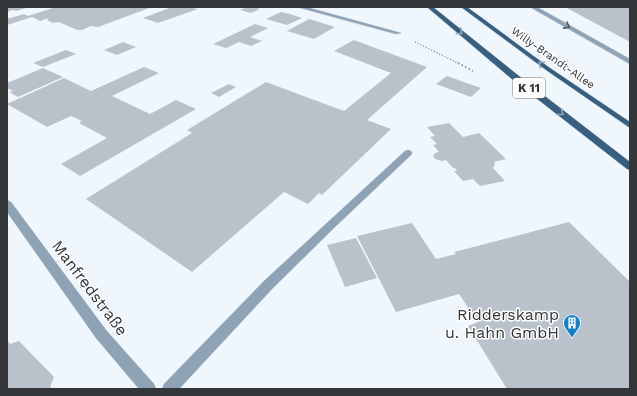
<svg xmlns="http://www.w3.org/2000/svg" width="637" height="396" font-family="'Work Sans',sans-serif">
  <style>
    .building { fill: #b9c2ca }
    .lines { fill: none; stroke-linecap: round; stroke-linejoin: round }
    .service-casing { stroke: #cdd4da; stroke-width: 1 }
    .minor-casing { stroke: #cdd4da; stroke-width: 1 }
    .primary-casing { stroke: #cdd4da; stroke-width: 1 }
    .path-far1 { stroke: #8b9095; stroke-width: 1.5; stroke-dasharray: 1 2; stroke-linecap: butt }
    .path { stroke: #8b9095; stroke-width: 2; stroke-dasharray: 1.5 2.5; stroke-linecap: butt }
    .service { fill: #8ea3b6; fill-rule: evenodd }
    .minor { fill: #8ea3b6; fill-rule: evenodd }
    .primary { fill: #385f7f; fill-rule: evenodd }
    .oneway { stroke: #4f575f }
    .oneway2 { stroke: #92a7b9 }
    .labels { text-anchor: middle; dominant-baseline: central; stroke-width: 3; stroke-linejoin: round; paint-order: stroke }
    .far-street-label { font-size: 11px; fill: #34373a; stroke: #fff }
    .shield { fill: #fff; stroke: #717375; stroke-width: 1 }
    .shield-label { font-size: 12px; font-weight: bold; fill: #34373a }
    .near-street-label { font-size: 16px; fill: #34373a; stroke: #fff }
    .near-poi-label { font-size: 16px; fill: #34373a; stroke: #fff; text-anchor: end }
  </style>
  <rect width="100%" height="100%" fill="#eff7fd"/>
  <g class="building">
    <polygon points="7,7 29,7 17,11 13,10 7,12"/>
    <polygon points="56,7 152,7 98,27 91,26 82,30 77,30 59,22 53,23 47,20 49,18 40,21 32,17 7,25 7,19 24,14 28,16"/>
    <polygon points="172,7 196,7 193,8 198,9 158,23 143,18"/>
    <polygon points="248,7 253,7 260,9 251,13 240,10"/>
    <polygon points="565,7 630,7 630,42"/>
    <polygon points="281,12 290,14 302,18 287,25 266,19"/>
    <polygon points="309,19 335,27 314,39 287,31"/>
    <polygon points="255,24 268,28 250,37 262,41 251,46 239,42 226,48 213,44"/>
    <polygon points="354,40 427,67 367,120 391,129 322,195 319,193 308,204 284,192 192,272 86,199 192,133 187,130 266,82 344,111 391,73 334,51"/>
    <polygon points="123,42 136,47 117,55 104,50"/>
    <polygon points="66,50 76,54 43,67 33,63"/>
    <polygon points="144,67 159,73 112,96 150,114 176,100 196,109 80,176 61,164 107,138 79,123 82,121 71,116 47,127 7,104 64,78 91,91"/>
    <polygon points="43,68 63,77 18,97 9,92 13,91 7,88 7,83"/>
    <polygon points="447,76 481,88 471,97 436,84"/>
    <polygon points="229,84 236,87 219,97 211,93"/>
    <polygon points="449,123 463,137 479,133 506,159 494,162 495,164 493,168 505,181 480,186 473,179 463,181 454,171 457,171 455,168 453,168 446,160 442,161 435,159 433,156 435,153 439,152 433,145 437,144 430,137 435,136 427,127"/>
    <polygon points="569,222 630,282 630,389 507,389 468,326 478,322 459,294 396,312 357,236 412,223 436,259 456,254 454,252"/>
    <polygon points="356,238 377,278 345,287 327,245"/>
    <polygon points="7,340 10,344 19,341 54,377 50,387 53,389 7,389"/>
  </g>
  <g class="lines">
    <g class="service-casing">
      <g id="service">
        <polygon points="530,7 537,7 630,59 630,64"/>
        <polygon points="408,150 411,151 412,153 411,155 336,226 272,289 179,389 162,389 164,384 264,281 405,151"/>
      </g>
    </g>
    <g class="minor-casing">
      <g id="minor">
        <polygon points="297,7 306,7 401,33 396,34"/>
        <polygon points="7,200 11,202 106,330 154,384 156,389 139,389 96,338 7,212"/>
      </g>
    </g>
    <g class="primary-casing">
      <g id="primary">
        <polygon points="427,7 433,7 519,76 630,162 630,170 627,169 513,80"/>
        <polygon points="461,7 467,7 550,68 630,122 630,128 546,70"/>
      </g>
    </g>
    <polyline class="path-far1" points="415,42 460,64"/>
    <polyline class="path" points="458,63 473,71"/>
    <use href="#service" class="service"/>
    <use href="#minor" class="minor"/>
    <use href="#primary" class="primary"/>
  </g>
  <defs><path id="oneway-chevron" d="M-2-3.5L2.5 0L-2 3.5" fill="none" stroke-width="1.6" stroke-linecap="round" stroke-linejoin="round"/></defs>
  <use class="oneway" href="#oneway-chevron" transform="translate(567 26) rotate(29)"/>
  <g class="oneway2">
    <use href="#oneway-chevron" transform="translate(460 32) rotate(39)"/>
    <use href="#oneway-chevron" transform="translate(541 64) rotate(-144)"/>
    <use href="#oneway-chevron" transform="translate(561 113) rotate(38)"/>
  </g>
  <defs>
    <g id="building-pin" transform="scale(0.9)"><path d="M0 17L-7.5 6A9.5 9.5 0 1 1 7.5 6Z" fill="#1082cb" stroke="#fff"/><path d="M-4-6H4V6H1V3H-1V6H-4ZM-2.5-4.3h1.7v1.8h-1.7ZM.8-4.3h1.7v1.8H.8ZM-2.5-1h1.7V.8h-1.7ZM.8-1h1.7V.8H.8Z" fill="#fff"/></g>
  </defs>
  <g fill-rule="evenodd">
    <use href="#building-pin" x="572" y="323"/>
  </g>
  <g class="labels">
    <g class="far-street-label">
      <text transform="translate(553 58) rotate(35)">Willy-Brandt-Allee</text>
    </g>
    <rect class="shield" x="513" y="78" width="32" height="20" rx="3"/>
    <g class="shield-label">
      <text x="529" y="88">K 11</text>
    </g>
    <g class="near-street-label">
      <text transform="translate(90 288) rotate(53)">Manfredstraße</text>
    </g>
    <g class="near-poi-label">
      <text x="559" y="314">Ridderskamp<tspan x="559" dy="18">u. Hahn GmbH</tspan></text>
    </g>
  </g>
  <rect width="637" height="396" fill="none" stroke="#34373a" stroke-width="16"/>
</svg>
